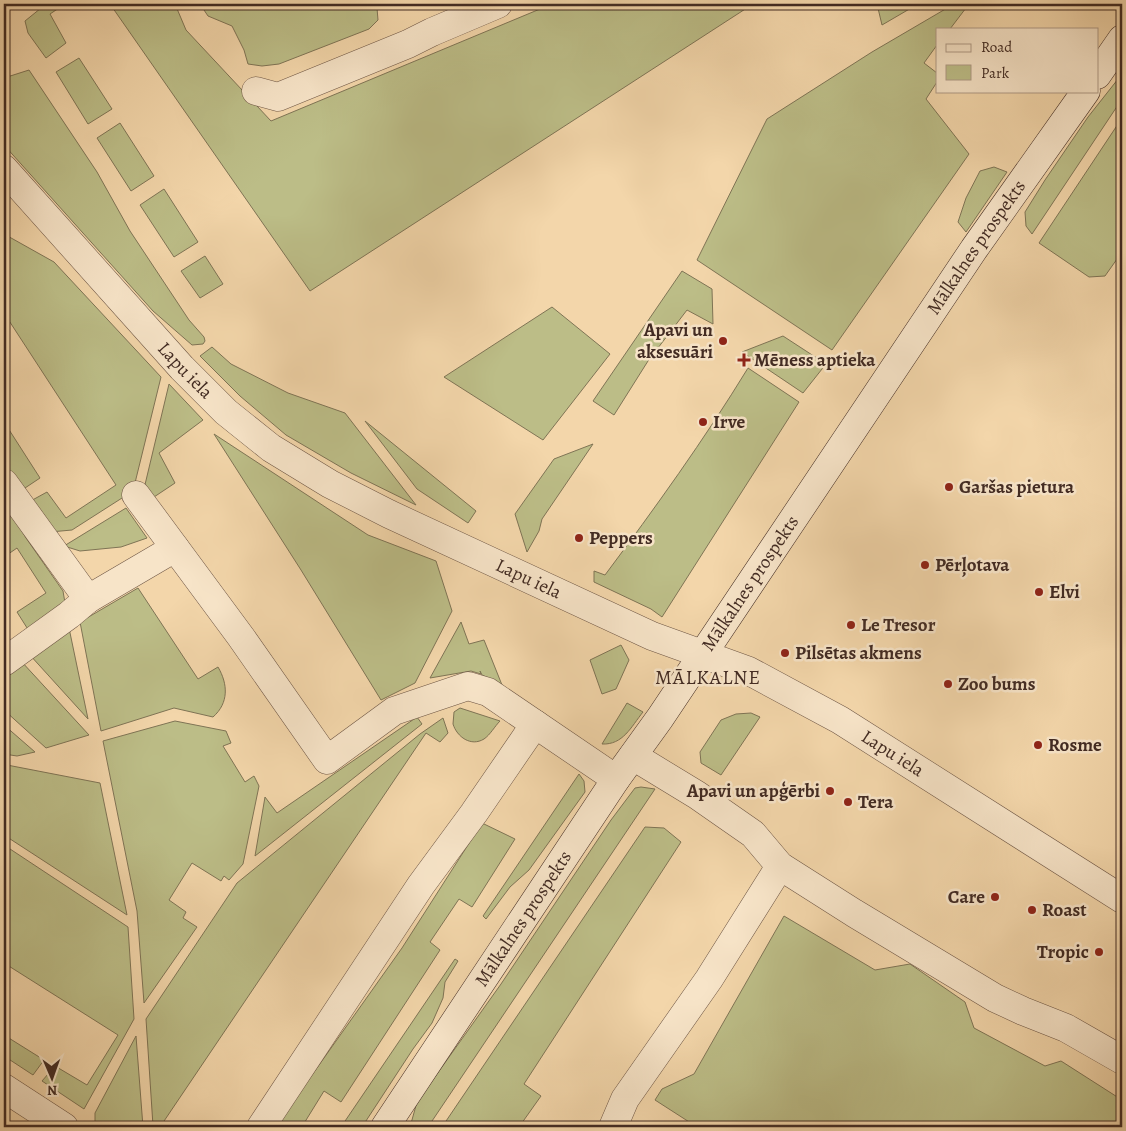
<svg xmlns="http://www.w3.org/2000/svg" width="1126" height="1131" font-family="Alegreya,serif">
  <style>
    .green { fill: #bcbd87; stroke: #7f7455 }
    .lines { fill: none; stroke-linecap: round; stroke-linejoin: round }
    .minor-casing { stroke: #6e5645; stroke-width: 29 }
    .secondary-casing { stroke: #422b23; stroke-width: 29 }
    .minor { stroke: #f7e4c8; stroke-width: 28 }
    .secondary { stroke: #f7e4c8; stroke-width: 28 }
    .poi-dot { fill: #8f2418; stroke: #f7e4c8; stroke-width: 2 }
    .labels { text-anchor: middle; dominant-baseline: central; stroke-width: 5; stroke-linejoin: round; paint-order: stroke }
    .street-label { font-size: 19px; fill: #422b23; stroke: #f7e4c8 }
    .poi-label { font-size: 19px; font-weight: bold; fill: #422b23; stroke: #f7e4c8; text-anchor: start }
    .neighbourhood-label { font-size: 20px; letter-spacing: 1px; fill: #422b23; stroke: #f7e4c8 }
  </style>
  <rect width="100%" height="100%" fill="#f3d6aa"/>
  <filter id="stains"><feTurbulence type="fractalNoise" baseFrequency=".004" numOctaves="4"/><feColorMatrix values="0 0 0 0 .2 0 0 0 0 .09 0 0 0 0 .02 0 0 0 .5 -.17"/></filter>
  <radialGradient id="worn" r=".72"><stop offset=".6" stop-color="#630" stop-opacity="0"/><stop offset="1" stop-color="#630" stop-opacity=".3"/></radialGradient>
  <g class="green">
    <polygon points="46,4 65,4 50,14 66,43 46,58 28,33 25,21"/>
    <polygon points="110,4 175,4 186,30 271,121 552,4 753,4 310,291"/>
    <polygon points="200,4 373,4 377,8 378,20 369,29 279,64 262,66 248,64 244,50 232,26 208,16"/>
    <polygon points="877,4 918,4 882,25"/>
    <polygon points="954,4 969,4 950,29 937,29 937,45 924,63 937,73 937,82 926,99 969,154 832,350 697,260 767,119 872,52"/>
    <polygon points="79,58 112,109 88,124 56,72"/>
    <polygon points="29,70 97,172 130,231 189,320 204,337 205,341 203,344 192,345 153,311 4,145 4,78"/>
    <polygon points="1122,74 1122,99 1032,234 1026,226 1025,212 1045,180 1088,117"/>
    <polygon points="1122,118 1122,252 1105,276 1089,277 1039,243"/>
    <polygon points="120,123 154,176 131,191 97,138"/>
    <polygon points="994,167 1007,172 966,232 958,222 966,198 980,171"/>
    <polygon points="164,189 198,242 174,257 140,205"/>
    <polygon points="4,234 54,262 161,377 133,491 72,530 50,532 27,503 47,492 66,518 116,485 4,313"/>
    <polygon points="205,256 223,284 200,298 181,271"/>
    <polygon points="682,271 712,289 713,324 687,310 648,361 614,415 593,401"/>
    <polygon points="552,307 610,354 543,440 444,377"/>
    <polygon points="783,336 826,364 803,393 742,352"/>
    <polygon points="212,347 231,364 288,393 345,413 416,505 351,473 286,435 240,396 200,356"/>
    <path d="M 748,368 L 799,402 L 662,617 L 651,609 L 594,582 L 594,571 L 605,575 C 655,508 704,440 748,368 Z"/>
    <polygon points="169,384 203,420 159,453 175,483 148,501 143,493"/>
    <polygon points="365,421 476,511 468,523 417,489"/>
    <polygon points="6,425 40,478 19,492 4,469 4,426"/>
    <polygon points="214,434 368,535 436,561 452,611 415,683 381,700 301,570"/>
    <polygon points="593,444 542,519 539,531 527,552 515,514 554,459"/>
    <polygon points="4,501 26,538 63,591 65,603 29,631 17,612 46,593 17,548 4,557"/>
    <polygon points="126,508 147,538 121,547 80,551 64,546"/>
    <path d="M 138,588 L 198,679 L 218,667 C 228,684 229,703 213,717 L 174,708 L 101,731 L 80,622 Z"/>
    <polygon points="461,622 469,644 484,640 502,685 482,675 480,671 481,674 471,671 430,678"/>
    <polygon points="69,628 88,719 29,654"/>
    <polygon points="621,645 629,660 616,689 602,694 590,660"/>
    <polygon points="21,661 89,735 46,748 4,710 4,672"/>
    <path d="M 627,703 L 643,712 C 631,727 623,745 602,744 Z"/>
    <path d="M 460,708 L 500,721 C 495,726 490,735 484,739 C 471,747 457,737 453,724 C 453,720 454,716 454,712 Z"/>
    <polygon points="751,713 760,717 721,775 701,763 700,752 721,720 736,714"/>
    <polygon points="417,717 422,724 255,856 265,797 277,813"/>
    <polygon points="443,718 448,733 440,742 426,733 160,1127 153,1126 146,1019 237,883 420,734"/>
    <polygon points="175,721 226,731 231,743 223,746 245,782 254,776 259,786 243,864 229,880 224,876 221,881 192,863 169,900 186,912 183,918 197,927 144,1003 137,911 103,741"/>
    <polygon points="4,725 35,752 17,756 4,754"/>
    <polygon points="7,765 100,783 127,915 4,835 4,766"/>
    <polygon points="579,774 584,781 585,792 529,870 510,887 486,919 483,916"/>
    <polygon points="641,787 655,789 428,1127 410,1127 417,1102 501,984 611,820 635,788"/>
    <polygon points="482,823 515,839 472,907 459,899 430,942 440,950 341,1102 324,1091 303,1125 307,1127 275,1127 402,948"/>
    <polygon points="645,827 664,828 681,842 524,1084 541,1096 519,1127 442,1127"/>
    <polygon points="4,845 128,927 134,1019 84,1109 42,1081 55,1066 87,1085 118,1035 4,963"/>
    <polygon points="784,916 875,970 910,964 965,1002 974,1028 1045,1066 1061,1061 1122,1100 1122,1127 697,1127 655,1100 662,1089 694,1074"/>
    <polygon points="455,959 458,961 445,982 443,998 432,1023 413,1049 362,1127 341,1127"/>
    <polygon points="4,1035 44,1060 33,1075 4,1056"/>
    <polygon points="136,1036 143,1127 98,1127 95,1125 95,1113"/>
  </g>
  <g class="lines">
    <g class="minor-casing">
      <g id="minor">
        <polyline points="256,91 278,97 408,44 432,32 498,4"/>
        <path id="s1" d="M 4,169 L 182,368 L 226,412 L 271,448 L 330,484 L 389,514 L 652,636 L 749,671 L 840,720 L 1122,899"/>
        <polyline points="4,483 88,599 175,548"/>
        <polyline points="136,495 241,637 327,760 394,711 468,686 488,692 616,779"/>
        <polyline points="4,662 69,615 88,599"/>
        <polyline points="633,756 697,795 753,834 780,866 854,913 995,998 1023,1011 1066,1028 1122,1060"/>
        <polyline points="4,1088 64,1127"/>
        <polyline points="261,1127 421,885 474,813 535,724"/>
        <polyline points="613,1127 625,1099 709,979 780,866"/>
      </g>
    </g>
    <g class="secondary-casing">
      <g id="secondary">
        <polyline points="1097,75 1122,39"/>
        <path id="s2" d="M 385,1127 L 616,779 L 660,718 L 974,249 L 1086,91"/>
      </g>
    </g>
    <use href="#minor" class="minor"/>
    <use href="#secondary" class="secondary"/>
  </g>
  <g class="poi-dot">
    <circle cx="723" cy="341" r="5"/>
    <path d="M741.5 352.5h5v5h5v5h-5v5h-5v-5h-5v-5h5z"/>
    <circle cx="703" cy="422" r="5"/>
    <circle cx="949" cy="487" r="5"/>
    <circle cx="579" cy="538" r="5"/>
    <circle cx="925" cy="565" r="5"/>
    <circle cx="1039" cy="592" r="5"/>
    <circle cx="851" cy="625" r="5"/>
    <circle cx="785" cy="653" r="5"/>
    <circle cx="948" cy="684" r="5"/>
    <circle cx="1038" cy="745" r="5"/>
    <circle cx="830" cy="791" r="5"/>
    <circle cx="848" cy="802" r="5"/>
    <circle cx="995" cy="897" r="5"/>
    <circle cx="1032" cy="910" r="5"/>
    <circle cx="1099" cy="952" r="5"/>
  </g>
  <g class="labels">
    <g class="street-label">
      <text stroke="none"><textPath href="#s2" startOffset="1060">Mālkalnes prospekts</textPath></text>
      <text stroke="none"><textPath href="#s1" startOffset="271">Lapu iela</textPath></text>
      <text stroke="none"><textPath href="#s1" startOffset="676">Lapu iela</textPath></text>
      <text stroke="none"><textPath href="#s2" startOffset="655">Mālkalnes prospekts</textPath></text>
      <text stroke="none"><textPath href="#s1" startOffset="1081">Lapu iela</textPath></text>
      <text stroke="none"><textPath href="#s2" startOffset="250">Mālkalnes prospekts</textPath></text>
    </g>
    <g class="poi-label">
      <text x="713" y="330" text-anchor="end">Apavi un<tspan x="713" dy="22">aksesuāri</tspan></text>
      <text x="754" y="360">Mēness aptieka</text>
      <text x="713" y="422">Irve</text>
      <text x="959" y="487">Garšas pietura</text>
      <text x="589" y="538">Peppers</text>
      <text x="935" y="565">Pērļotava</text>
      <text x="1049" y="592">Elvi</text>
      <text x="861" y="625">Le Tresor</text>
      <text x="795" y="653">Pilsētas akmens</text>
      <text x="958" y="684">Zoo bums</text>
      <text x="1048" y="745">Rosme</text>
      <text x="820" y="791" text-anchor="end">Apavi un apģērbi</text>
      <text x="858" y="802">Tera</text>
      <text x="985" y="897" text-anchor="end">Care</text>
      <text x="1042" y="910">Roast</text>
      <text x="1089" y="952" text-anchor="end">Tropic</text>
    </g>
    <g class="neighbourhood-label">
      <text x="708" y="677">MĀLKALNE</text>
    </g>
  </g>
  <rect width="1126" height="1131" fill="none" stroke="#f3d6aa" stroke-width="20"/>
  <rect x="5" y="5" width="1116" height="1121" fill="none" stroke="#422b23" stroke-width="2.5"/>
  <rect x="10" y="10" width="1106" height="1111" fill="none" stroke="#422b23"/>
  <rect x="936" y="28" width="162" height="65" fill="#f7e4c8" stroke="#af9a86"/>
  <rect x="946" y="44" width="25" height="8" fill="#f7e4c8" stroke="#af9a86"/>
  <text x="981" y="52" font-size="15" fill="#422b23">Road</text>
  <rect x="946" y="65" width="25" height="15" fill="#bcbd87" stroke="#af9a86"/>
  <text x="981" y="78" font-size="15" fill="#422b23">Park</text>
  <g transform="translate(52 1078) rotate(178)" stroke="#f7e4c8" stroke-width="4" paint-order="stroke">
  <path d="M0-4L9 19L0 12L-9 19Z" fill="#422b23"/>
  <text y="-8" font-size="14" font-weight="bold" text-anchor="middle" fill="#422b23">N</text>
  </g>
  <rect width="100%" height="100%" filter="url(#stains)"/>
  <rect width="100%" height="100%" fill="url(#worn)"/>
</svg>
